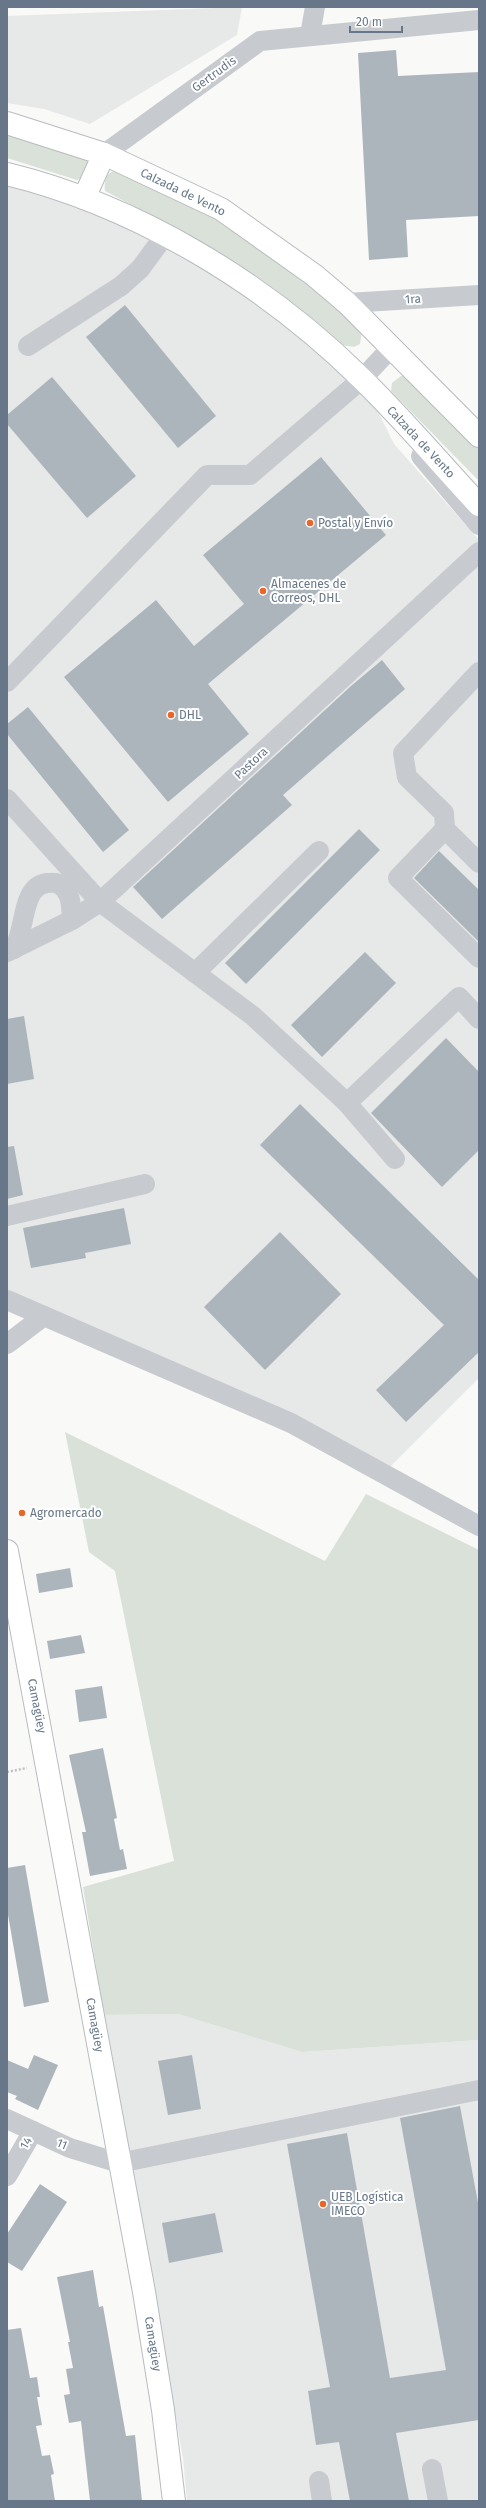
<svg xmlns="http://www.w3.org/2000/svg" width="486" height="2508" font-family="'Fira Sans',sans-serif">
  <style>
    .built { fill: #e7e8e8 }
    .green { fill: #dae1d8 }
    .building { fill: #adb5bc }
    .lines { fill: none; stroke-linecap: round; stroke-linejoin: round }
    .major-casing { stroke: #b8bcc0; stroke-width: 24 }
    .path { stroke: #bec1c4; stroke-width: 2.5; stroke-dasharray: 2 2; stroke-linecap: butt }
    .minor { stroke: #c7cace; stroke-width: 20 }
    .major { stroke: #fff; stroke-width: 22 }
    .poi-dot { fill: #e86627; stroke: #fff; stroke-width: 1.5 }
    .labels { text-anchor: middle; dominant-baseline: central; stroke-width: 4; stroke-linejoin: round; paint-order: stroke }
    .street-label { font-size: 12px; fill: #677789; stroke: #fff }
    .poi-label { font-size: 12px; fill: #677789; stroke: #fff; text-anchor: start }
  </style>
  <rect width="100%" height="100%" fill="#f9f9f7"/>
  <g class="built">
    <polygon points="242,7 237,35 90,124 44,109 7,103 7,16"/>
    <polygon points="7,174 149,228 362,379 394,444 479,540 479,1378 383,1474 7,1300"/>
    <polygon points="178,2014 302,2052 479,2040 479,2501 187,2501 183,2458 104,2015"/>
  </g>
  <g class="green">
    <polygon points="7,130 86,158 89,168 82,178 77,180 7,158"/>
    <path d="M 118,170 C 159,189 204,206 241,232 C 284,261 324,296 362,330 L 360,344 L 354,347 L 342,345 L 288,301 L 228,260 L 168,224 L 105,191 C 104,179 106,172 118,170 Z"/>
    <polygon points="401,376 406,376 479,448 479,481 391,391 392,383"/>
    <polygon points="65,1432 325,1561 366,1494 479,1550 479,2040 302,2052 178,2014 104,2015 83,1887 174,1861 115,1571 89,1552"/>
  </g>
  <g class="building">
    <polygon points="396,50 398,76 479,72 479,216 406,220 408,257 369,260 358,53"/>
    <polygon points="125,305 216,416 178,448 86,337"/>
    <polygon points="52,377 136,476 87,518 7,424 7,415"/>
    <polygon points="321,457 386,535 208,684 249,734 168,802 64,677 156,600 194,646 244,604 203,555"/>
    <polygon points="382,660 405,689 283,795 292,805 162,919 133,887 351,686"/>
    <polygon points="28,707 129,830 103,852 7,734 7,724"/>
    <polygon points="359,829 380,850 246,984 225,963"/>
    <polygon points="439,851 479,890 479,942 414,878"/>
    <polygon points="365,952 396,983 322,1057 291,1025"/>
    <polygon points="24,1016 34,1079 7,1084 7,1019"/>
    <polygon points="446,1038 479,1072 479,1150 442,1187 371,1113"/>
    <polygon points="300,1104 479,1280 479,1352 406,1422 376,1390 444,1325 260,1145"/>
    <polygon points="14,1146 23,1195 7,1199 7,1147"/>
    <polygon points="124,1208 131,1244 85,1253 86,1258 31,1268 23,1228"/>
    <polygon points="280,1232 341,1294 265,1370 204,1307"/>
    <polygon points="70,1568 73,1587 39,1593 36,1574"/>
    <polygon points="81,1635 85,1653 50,1659 47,1641"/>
    <polygon points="102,1686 107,1718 79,1722 75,1690"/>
    <polygon points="103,1748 117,1818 114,1819 120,1850 123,1849 127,1869 90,1876 82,1832 86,1832 69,1755"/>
    <polygon points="25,1865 49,2002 24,2007 7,1909 7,1868"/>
    <polygon points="34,2055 58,2065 38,2110 15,2099 17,2096 7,2092 7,2060 28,2069"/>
    <polygon points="192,2055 201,2109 168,2115 158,2061"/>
    <polygon points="460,2106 479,2208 479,2420 396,2433 409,2501 350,2501 339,2442 316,2445 308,2391 330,2387 287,2144 347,2133 390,2378 446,2370 400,2118"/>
    <polygon points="40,2184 67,2202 22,2271 7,2262 7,2234"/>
    <polygon points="215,2213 223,2252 169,2263 162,2223"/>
    <polygon points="93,2270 99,2307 103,2306 126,2436 135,2435 142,2501 90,2501 81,2421 69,2423 64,2395 70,2394 66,2369 73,2368 68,2342 70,2342 57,2277"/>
    <polygon points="21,2328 30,2378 37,2377 40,2397 37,2397 42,2425 36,2426 42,2456 50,2455 54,2474 51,2475 55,2501 7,2501 7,2330"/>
  </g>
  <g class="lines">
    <g class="major-casing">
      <g id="major">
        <polyline points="7,123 104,154 221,209 314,275 347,303 479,436"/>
        <path d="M 7,174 C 138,206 266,284 362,379 C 403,419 440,463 479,505"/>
        <polyline points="84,198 104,154"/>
        <polyline points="7,1551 144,2292 163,2410 174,2501"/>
      </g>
    </g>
    <polyline class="path" points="7,1772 27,1768"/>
    <g class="minor">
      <polyline points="310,35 315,7"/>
      <polyline points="104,154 260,41 479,20"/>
      <polyline points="347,303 479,295"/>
      <polyline points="28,346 121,286 140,269 165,235"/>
      <polyline points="421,456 479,525"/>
      <polyline points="479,672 403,753 407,777 444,813 445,829 479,863"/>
      <polyline points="7,682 207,475 250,475 362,379 391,348"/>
      <polyline points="7,799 100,902 253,1016 347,1103 395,1159"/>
      <polyline points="445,829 398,878 479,958"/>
      <path d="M 14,949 C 26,929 21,886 47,883 C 51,883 55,882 59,884 C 72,893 71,905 72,920"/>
      <polyline points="7,952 72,920 100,902 479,552"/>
      <polyline points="195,973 319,851"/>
      <polyline points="347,1103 459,997 479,1019"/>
      <polyline points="7,1216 145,1184"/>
      <polyline points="7,1300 291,1423 479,1526"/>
      <polyline points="7,1344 44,1316"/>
      <polyline points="7,2119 70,2148 119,2163 479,2090"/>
      <polyline points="7,2176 33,2131"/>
      <polyline points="432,2469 438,2501"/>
      <polyline points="319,2481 322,2501"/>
    </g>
    <use href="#major" class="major"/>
  </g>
  <g class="poi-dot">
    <circle cx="310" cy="523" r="4"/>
    <circle cx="263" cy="591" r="4"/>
    <circle cx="171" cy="715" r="4"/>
    <circle cx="22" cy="1513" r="4"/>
    <circle cx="323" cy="2204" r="4"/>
  </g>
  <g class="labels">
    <g class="street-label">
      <text transform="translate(214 74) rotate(-36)">Gertrudis</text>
      <text transform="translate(183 192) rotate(26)">Calzada de Vento</text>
      <text transform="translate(413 299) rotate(-4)">1ra</text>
      <text transform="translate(421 442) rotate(47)">Calzada de Vento</text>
      <text transform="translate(251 763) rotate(-43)">Pastora</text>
      <text transform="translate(37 1706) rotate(79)">Camagüey</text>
      <text transform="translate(95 2025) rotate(80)">Camagüey</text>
      <text transform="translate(26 2143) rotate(-60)">14</text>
      <text transform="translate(62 2144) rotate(23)">11</text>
      <text transform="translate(153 2344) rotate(81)">Camagüey</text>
    </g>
    <g class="poi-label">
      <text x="318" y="523">Postal y Envío</text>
      <text x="271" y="584">Almacenes de<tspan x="271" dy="14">Correos, DHL</tspan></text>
      <text x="179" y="715">DHL</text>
      <text x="30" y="1513">Agromercado</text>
      <text x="331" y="2197">UEB Logística<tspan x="331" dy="14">IMECO</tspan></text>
    </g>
  </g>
  <rect width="486" height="2508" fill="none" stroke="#677789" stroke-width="16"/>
  <path d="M350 26v6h52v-6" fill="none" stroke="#677789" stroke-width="2"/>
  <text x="356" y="26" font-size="12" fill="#677789" stroke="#ffffff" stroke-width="3" paint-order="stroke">20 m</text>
</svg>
